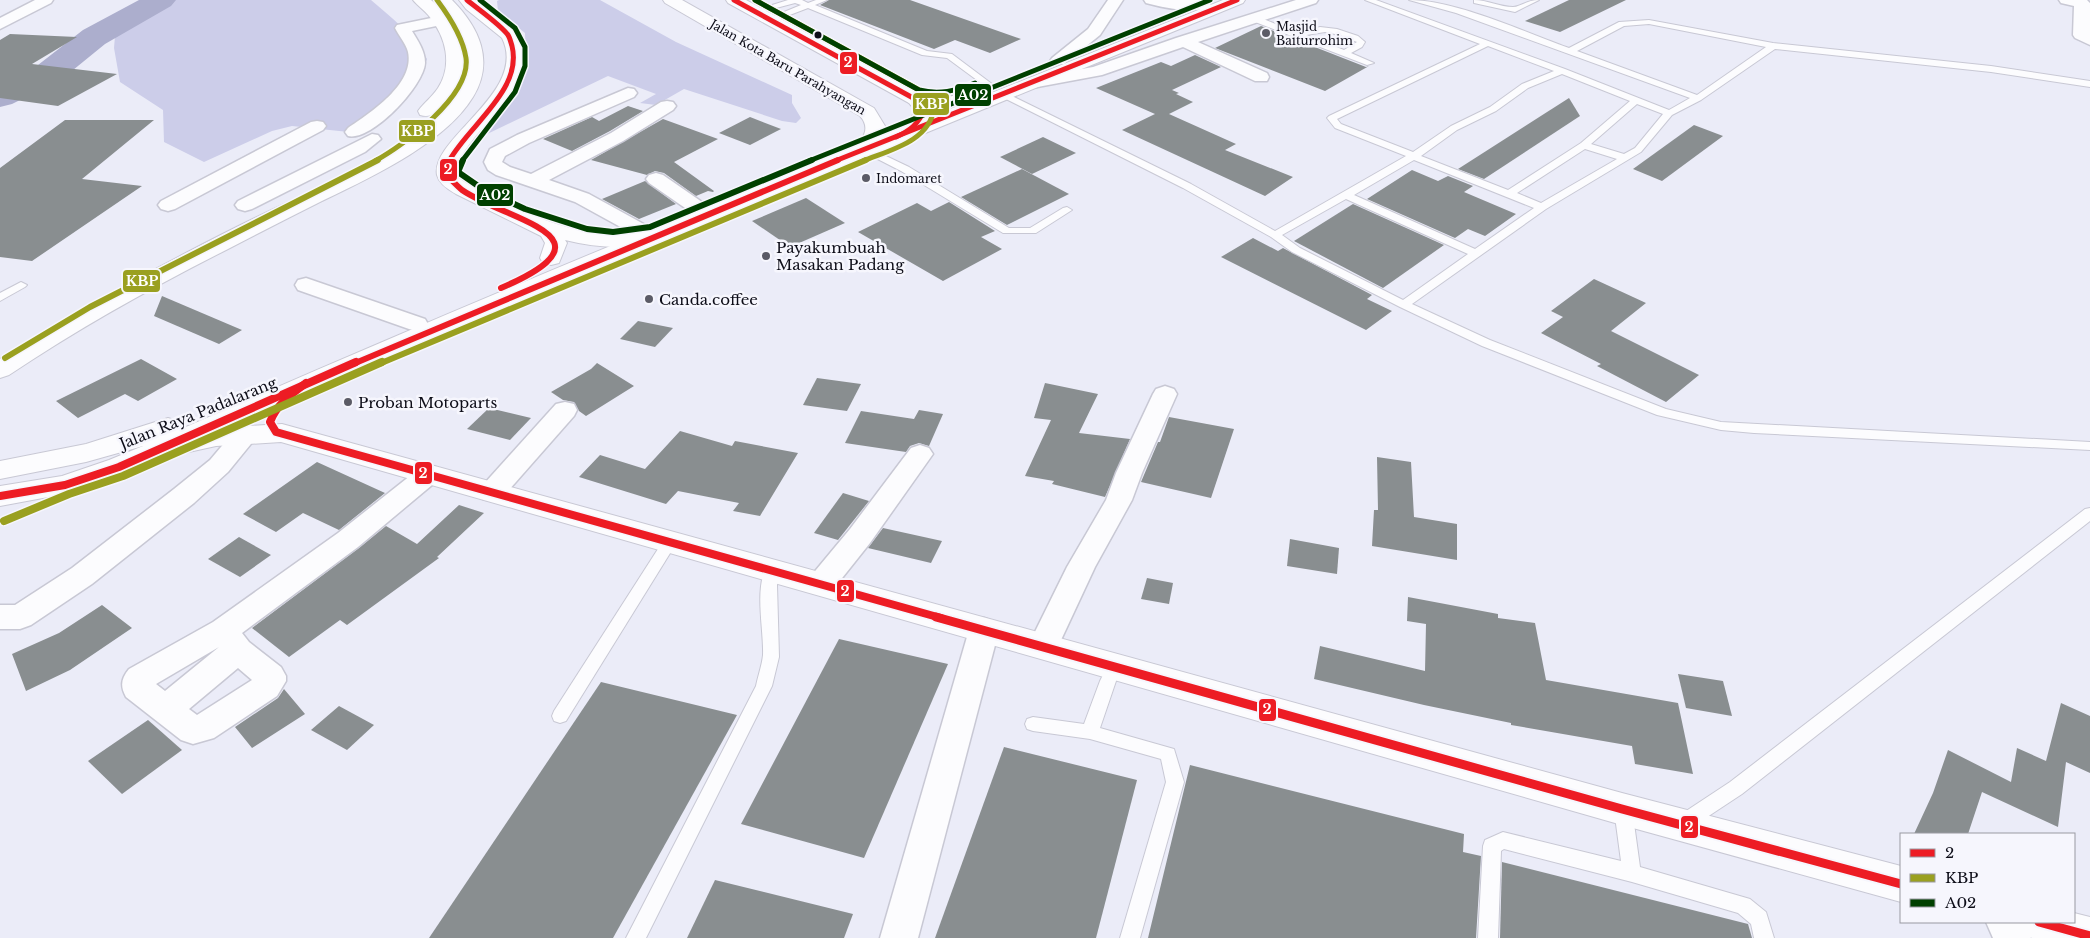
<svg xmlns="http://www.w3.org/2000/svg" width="2090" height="938" font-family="'Libre Baskerville',serif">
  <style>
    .green { fill: #cccde9 }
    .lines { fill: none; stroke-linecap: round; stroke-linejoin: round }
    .river { fill: #acaecd; fill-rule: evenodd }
    .building { fill: #898e90 }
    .lane-casing { stroke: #c8c8d4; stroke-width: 2 }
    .street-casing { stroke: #c8c8d4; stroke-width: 3 }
    .secondary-casing { stroke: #c8c8d4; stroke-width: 2 }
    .highway-casing { stroke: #c8c8d4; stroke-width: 2 }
    .lane { fill: #fcfcfe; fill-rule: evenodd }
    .street { fill: #fcfcfe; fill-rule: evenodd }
    .secondary { fill: #fcfcfe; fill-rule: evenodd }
    .highway { fill: #fcfcfe; fill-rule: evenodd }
    .bus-1-far3-casing { stroke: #f6f6fd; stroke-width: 8 }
    .bus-1-far2-casing { stroke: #f6f6fd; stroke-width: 9 }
    .bus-1-far1-casing { stroke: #f6f6fd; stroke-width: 11 }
    .bus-1-casing { stroke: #f6f6fd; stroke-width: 13 }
    .bus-2-far2-casing { stroke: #f6f6fd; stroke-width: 8 }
    .bus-2-far1-casing { stroke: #f6f6fd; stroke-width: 9 }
    .bus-2-casing { stroke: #f6f6fd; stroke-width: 11 }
    .bus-3-far1-casing { stroke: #f6f6fd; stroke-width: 8 }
    .bus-3-casing { stroke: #f6f6fd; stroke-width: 9 }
    .bus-1-far3 { stroke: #ed1c24; stroke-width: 5 }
    .bus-1-far2 { stroke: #ed1c24; stroke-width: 6 }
    .bus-1-far1 { stroke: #ed1c24; stroke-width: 8 }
    .bus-1 { stroke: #ed1c24; stroke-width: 9 }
    .bus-2-far2 { stroke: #9aa020; stroke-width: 5 }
    .bus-2-far1 { stroke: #9aa020; stroke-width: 6 }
    .bus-2 { stroke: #9aa020; stroke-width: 8 }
    .bus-3-far1 { stroke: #004000; stroke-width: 5 }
    .bus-3 { stroke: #004000; stroke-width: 6 }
    .poi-dot { fill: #5b5b66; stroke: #f6f6fd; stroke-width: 2 }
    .bus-dot { fill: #0d0d18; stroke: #f6f6fd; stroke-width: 2 }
    .labels { text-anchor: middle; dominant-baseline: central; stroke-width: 5; stroke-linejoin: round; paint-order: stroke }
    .far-poi-label { font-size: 12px; fill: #0d0d18; stroke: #f6f6fd; text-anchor: start }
    .far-street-label { font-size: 12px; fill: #0d0d18; stroke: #f6f6fd }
    .poi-label { font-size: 15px; fill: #0d0d18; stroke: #f6f6fd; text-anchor: start }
    .street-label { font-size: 15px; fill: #0d0d18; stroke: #f6f6fd }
    .line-badge { stroke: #f6f6fd; stroke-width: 2 }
    .badge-label { font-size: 14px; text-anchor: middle; font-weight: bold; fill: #fff }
  </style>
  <rect width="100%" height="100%" fill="#ebecf8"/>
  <g class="green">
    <path d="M 168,0 L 371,0 C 392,18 414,35 427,59 L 417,85 L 372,126 L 358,133 L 292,126 L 272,131 L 204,162 L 164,142 L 163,110 L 120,82 L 114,48 L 115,36 Z"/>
    <polygon points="499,0 600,0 676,42 792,95 792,103 801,118 796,123 782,121 684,89 656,105 640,103 656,94 608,76 481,137 510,98 526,58 525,33 498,11 497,1"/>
  </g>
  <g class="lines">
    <polygon class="river" points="139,0 176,0 171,6 105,44 62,79 12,104 0,107 0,84 38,65 83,30"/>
  </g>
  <g class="building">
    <polygon points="829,0 910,0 1021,39 990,53 955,40 934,49 820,5"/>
    <polygon points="1569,0 1626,0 1560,32 1525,21"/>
    <polygon points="1261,26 1366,67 1369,66 1325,91 1215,48"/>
    <polygon points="10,34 77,37 32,64 117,74 58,106 0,98 0,40"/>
    <polygon points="1195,55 1221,67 1172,90 1179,93 1176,94 1193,102 1169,114 1236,144 1225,150 1293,177 1265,196 1122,130 1155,114 1096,88 1161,62 1171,66"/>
    <polygon points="1569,98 1580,116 1484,179 1458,169"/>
    <polygon points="628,106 643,111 610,131 572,151 543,139 592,117 599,121"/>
    <polygon points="750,117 781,129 750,145 719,133"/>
    <polygon points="663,119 718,139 674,162 714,191 713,192 708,191 696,196 664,173 655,171 647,175 591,160"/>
    <polygon points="65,120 154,120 82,179 142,186 32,261 0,257 0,168"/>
    <polygon points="1694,125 1723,136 1662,181 1633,169"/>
    <polygon points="1043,137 1076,153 1032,174 1000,157"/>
    <polygon points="1022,169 1069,194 1007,225 961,197"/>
    <polygon points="1412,170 1438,181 1448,176 1473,186 1464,192 1516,214 1485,236 1468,229 1455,238 1367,199"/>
    <polygon points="645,181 676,204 639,219 602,199"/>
    <polygon points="806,198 845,223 790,247 752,221"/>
    <polygon points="949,202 995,231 981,237 1002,249 943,281 858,232 917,203 931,211"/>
    <polygon points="1353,204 1444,245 1383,288 1294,241"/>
    <polygon points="1253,238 1278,251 1283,248 1372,295 1367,299 1392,311 1366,330 1221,257"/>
    <polygon points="1594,279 1646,303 1611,331 1699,375 1666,402 1597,366 1601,364 1541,333 1563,317 1551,311"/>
    <polygon points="162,296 242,330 219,344 154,316"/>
    <polygon points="638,321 673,328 655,347 620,339"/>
    <polygon points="141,359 177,379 138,401 125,394 78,418 56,401"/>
    <polygon points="597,363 634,386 586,416 579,411 574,402 563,400 551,392 591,369"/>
    <polygon points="817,378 861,384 847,411 803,405"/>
    <polygon points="1045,383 1098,394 1079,433 1130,439 1105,497 1052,484 1054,481 1025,476 1051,420 1034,418"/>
    <polygon points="489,408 531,418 510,440 467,429"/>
    <polygon points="919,410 943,414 929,446 919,443 910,446 906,452 845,443 861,411 914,419"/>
    <polygon points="1169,417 1234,429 1211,498 1141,482 1158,442 1160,442"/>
    <polygon points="680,431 732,446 735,441 798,453 760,516 733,511 739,503 678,491 666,504 579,477 600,455 645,469"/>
    <polygon points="1377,457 1411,462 1414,517 1457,524 1457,560 1372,546 1374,510 1378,510"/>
    <polygon points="317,462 385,493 339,530 303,513 276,532 243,514"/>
    <polygon points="843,493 869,501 838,540 814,533"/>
    <polygon points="459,505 484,513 437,557 439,558 347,625 340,620 289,657 252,628 359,548 386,526 417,544"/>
    <polygon points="883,528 942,541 931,563 868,548"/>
    <polygon points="239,537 271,555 240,577 208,559"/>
    <polygon points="1290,539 1339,548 1337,574 1287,566"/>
    <polygon points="1147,578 1173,583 1169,604 1141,599"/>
    <polygon points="1408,597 1498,614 1498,618 1535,623 1546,680 1678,703 1693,774 1635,764 1632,746 1511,725 1511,723 1424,705 1314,679 1320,646 1425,671 1426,624 1407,621"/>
    <polygon points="102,605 132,628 70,670 26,691 12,654 59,633"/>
    <polygon points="839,639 948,664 864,858 741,824"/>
    <polygon points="1678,674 1723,681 1732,716 1686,708"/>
    <polygon points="601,682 737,715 613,938 429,938"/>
    <polygon points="284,689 305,714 252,748 235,727 278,698"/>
    <polygon points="2061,703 2090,716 2090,773 2066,762 2058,827 1982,792 1968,834 1914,834 1933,793 1948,750 2011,782 2017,748 2046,761"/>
    <polygon points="339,706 374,725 347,750 311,730"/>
    <polygon points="148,720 182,750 122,794 88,761"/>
    <polygon points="1004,747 1137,780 1096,938 935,938"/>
    <polygon points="1190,765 1464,834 1463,852 1481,856 1476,938 1148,938"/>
    <polygon points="1502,862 1748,924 1752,938 1500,938"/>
    <polygon points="715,880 853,914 844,938 687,938"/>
  </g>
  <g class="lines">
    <g class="lane-casing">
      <g id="lane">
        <polygon points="788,0 802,0 808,3 816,0 827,0 815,5 927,51 952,54 996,87 992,90 989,89 947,58 922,55 808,8 774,21 767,19 801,5 795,3 757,13 753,11"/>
        <path d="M 1365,0 L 1376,0 L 1565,69 L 1669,110 L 1690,98 L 1456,13 L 1409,0 C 1456,0 1524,32 1569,48 L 1619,22 L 1649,20 L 1773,43 L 1991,66 L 2090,81 L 2090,87 L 1991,72 L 1775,49 L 1701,100 L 1672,115 L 1641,152 L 1546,209 L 1412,304 L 1490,340 L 1666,409 L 1721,422 L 2090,442 L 2090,450 L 1754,433 L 1721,430 L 1657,415 L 1482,346 L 1400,307 L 1292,252 L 1271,237 L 1183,188 L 998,95 L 1000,93 L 1006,93 L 1191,184 L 1275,231 L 1406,156 L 1335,128 L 1327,118 L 1329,116 L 1480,44 ZM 1649,24 L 1766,47 L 1697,95 L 1577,51 L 1624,26 ZM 1488,46 L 1554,71 L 1522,84 L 1490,107 L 1451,126 L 1413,152 L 1341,124 L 1337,119 ZM 1562,74 L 1630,101 L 1581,143 L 1508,190 L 1421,156 L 1457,130 L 1496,111 L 1528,88 ZM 1637,104 L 1663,114 L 1635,148 L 1624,154 L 1591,144 ZM 1585,149 L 1617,159 L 1541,203 L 1517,193 ZM 1414,160 L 1534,208 L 1475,249 L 1354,195 ZM 1346,199 L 1468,254 L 1403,300 L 1300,248 L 1282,235 Z"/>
        <path d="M 1474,0 C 1487,0 1500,7 1513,7 C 1520,7 1527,0 1539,0 L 1515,12 L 1474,3 Z"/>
        <path d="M 1250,16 L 1256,16 L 1298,33 L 1320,27 L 1337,29 L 1358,36 L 1365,42 L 1362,47 L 1351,53 L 1374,63 L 1367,65 L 1250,20 ZM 1325,32 L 1340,35 L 1357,42 L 1344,50 L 1306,35 Z"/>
        <polygon points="865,146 909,167 1009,228 1030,228 1063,208 1067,207 1072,210 1036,233 1003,233 901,171 862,151 860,149"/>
        <polygon points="21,282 27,285 25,287 0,301 0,293"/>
        <polygon points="2090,508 2090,521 1742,794 1689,829 1683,831 1677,829 1674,823 1677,817 1730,782 2085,509"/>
        <polygon points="670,537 675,538 677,542 566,721 560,723 554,721 552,716 554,711 665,538"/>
        <path d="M 772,564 L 777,566 L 780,570 L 777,585 L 779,657 L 772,686 L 646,938 L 626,938 L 756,686 C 758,676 762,665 763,655 C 764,630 754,588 767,566 Z"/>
        <polygon points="1116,659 1122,661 1124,666 1116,681 1100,728 1174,749 1184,782 1140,938 1120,938 1166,782 1161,759 1090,739 1033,731 1027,729 1025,724 1027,719 1033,717 1084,724 1100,681 1110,661"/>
        <polygon points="1623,801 1629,803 1632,809 1640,867 1750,899 1766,912 1774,938 1754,938 1751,924 1738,913 1632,882 1504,849 1501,851 1498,938 1478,938 1483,846 1485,840 1503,832 1621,861 1614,809 1617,803"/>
      </g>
    </g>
    <g class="street-casing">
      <g id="street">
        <polygon points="35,0 53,0 51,3 0,29 0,18"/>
        <polygon points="1108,0 1123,0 1100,35 1064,64 1052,64 1050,61 1052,58 1088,29"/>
        <path d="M 1144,0 L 1203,0 L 1208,2 L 1211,5 L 1208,8 C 1190,13 1164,8 1146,3 Z"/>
        <polygon points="1296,0 1318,0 1316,3 1198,42 1267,73 1269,77 1267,81 1255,81 1183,47 1102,75 1032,88 1026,87 1024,83 1026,79 1032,78 1093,67 1176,38"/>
        <polygon points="2059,0 2087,0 2090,3 2090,45 2075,38 2073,35 2074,6 2061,3"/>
        <path d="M 441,16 L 446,18 L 449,21 L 446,24 L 412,31 C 418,41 425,51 425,63 C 424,86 371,142 348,136 L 345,132 L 348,128 C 370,113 415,84 408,52 C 406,44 399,36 395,28 L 397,25 Z"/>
        <polygon points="628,88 634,89 637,93 634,97 529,143 505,156 502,162 510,167 531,174 611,133 661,102 667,101 673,102 676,106 673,110 623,141 549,180 589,194 660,233 663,237 660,241 653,243 646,241 575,202 496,175 488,170 484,162 490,149 517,135"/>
        <polygon points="317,121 323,122 326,126 323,130 175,209 168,211 161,209 158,205 161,201 311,122"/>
        <polygon points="372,134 378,135 381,139 365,152 252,209 245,211 238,209 235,205 238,201"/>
        <polygon points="656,173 663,175 715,211 718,215 715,219 708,221 701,219 649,183 646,179 649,175"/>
        <polygon points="306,278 425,319 428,324 425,329 417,331 409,329 298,290 295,285 298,280"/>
        <polygon points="1165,386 1174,389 1177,394 1142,473 1132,500 1095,567 1054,655 1043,658 1032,655 1028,646 1067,567 1106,500 1116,473 1153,394 1156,389"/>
        <polygon points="565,402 574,404 577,410 574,416 501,499 492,501 483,499 479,492 483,485 556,404"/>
        <polygon points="246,426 255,428 259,434 228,472 194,503 92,584 31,625 20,629 0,629 0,605 15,605 72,568 174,489 210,460 237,428"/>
        <polygon points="920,445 929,448 933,454 870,543 831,592 821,595 811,592 806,584 811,576 850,529 911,448"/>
        <path d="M 429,465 L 438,468 L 442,474 L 438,480 L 358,547 L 242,633 L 249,642 L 281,667 L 286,676 L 286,681 L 277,696 L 214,738 L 193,744 L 181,740 L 126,697 C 120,686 121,679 129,669 L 213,622 L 338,533 L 420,468 ZM 219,647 L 165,691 L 156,684 ZM 238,668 L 252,680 L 197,715 L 189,709 Z"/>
        <polygon points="984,618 995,622 999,630 918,938 880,938 969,630 973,622"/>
        <polygon points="1986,922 2024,922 2031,938 1993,938"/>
      </g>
    </g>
    <g class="secondary-casing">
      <g id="secondary">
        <path d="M 459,0 C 463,0 471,0 475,0 C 478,1 497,17 502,20 C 513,28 521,38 522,51 C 528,103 450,142 458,177 C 468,186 482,191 495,197 C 530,215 567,232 607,234 C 625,235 644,228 661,232 L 664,237 L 661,242 C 628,250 597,248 565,240 L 567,243 L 559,263 L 551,265 L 543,263 L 540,258 L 545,243 L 541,236 L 456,194 C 449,190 439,184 437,175 C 430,138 529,92 502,38 L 466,9 Z"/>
        <path d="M 663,0 L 682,0 L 874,108 L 885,126 C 885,141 874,157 858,153 L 855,149 C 863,138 871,128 860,116 L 665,3 Z"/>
        <path d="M 726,0 L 746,0 L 921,95 L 933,110 C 928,128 908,146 889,141 L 886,137 C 894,125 910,126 915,110 L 909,103 L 728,3 Z"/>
      </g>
    </g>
    <g class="highway-casing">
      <g id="highway">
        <path d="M 413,0 L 431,0 C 450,15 468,47 463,72 C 461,84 452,96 443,105 C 436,113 431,118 420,115 L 418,111 C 424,103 432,97 438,88 C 453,65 446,37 429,16 C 424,10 418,6 413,0 Z"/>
        <path d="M 435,0 L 452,0 C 479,27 495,61 473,97 C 444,145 365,180 316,204 C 286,219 257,234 228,249 C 153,287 79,328 9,375 L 0,378 L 0,359 C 60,321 122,286 184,254 C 220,235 256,217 293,200 C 342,176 439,135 462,84 C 473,61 466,35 450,17 C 446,11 440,6 435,0 Z"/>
        <path d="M 1223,0 L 1245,0 L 1243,3 C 905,142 566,277 233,427 L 282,424 L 1622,793 L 1901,866 L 1901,902 L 1622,825 L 281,442 L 216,446 L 166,457 L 129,474 L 75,492 L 0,506 L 0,486 L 62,476 L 109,460 L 143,446 L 86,462 L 0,479 L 0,461 L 86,444 L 168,418 L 177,421 L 181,427 L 179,430 C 440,316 703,205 968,102 L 941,109 L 909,103 L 906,99 L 909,95 C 920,92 930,99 941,98 C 953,98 962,90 973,93 L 976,97 L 974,100 Z"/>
        <polygon points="2074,913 2090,917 2090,938 2032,938 2025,935 2020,922 2074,922"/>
      </g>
    </g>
    <use href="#lane" class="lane"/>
    <use href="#street" class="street"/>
    <use href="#secondary" class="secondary"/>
    <use href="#highway" class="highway"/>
    <g class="bus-1-far3-casing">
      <g id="bus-1-far3">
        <path d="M 734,0 L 915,99 L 924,110 C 919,124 909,131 896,137"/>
        <path d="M 449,161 C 468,126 523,90 512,46 C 511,43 510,38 508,35 C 501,25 478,9 467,0"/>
        <polyline points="835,161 1237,0"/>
      </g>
    </g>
    <g class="bus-1-far2-casing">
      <g id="bus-1-far2">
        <path d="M 450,160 L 448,177 C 453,181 457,186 462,190 C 509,222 622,236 501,288"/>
        <polyline points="353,364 838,160"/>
      </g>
    </g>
    <g class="bus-1-far1-casing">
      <g id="bus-1-far1">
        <path d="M 306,383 C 291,394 277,404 270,422 L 276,432 L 941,618"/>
        <polyline points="0,496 65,485 119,467 356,362"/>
      </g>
    </g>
    <g class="bus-1-casing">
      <g id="bus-1">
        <polyline points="936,617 1622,809 1901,884"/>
        <polyline points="2039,922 2090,936"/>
      </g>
    </g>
    <g class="bus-2-far2-casing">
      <g id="bus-2-far2">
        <path d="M 755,0 L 921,91 L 934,108 C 930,141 890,150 863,161"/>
        <path d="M 375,161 C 404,145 471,96 466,58 C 463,38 449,16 437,0"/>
      </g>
    </g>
    <g class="bus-2-far1-casing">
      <g id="bus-2-far1">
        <polyline points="5,358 90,307 378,160"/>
        <polyline points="379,364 866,160"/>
      </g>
    </g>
    <g class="bus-2-casing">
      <polyline id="bus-2" points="4,521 69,494 123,476 382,362"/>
    </g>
    <g class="bus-3-far1-casing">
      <g id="bus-3-far1">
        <path d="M 755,0 L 919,90 C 939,95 956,91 975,83"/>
        <polyline points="462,161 515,92 525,66 525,47 515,28 480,0"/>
        <polyline points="809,161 1210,0"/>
      </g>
    </g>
    <g class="bus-3-casing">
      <polyline id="bus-3" points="463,160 458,172 484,190 525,209 587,229 613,232 650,227 812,160"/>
    </g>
    <use href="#bus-1-far3" class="bus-1-far3"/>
    <use href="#bus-1-far2" class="bus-1-far2"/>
    <use href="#bus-1-far1" class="bus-1-far1"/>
    <use href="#bus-1" class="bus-1"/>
    <use href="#bus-2-far2" class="bus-2-far2"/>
    <use href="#bus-2-far1" class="bus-2-far1"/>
    <use href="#bus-2" class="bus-2"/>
    <use href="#bus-3-far1" class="bus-3-far1"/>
    <use href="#bus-3" class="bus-3"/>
  </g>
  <g class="poi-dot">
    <circle cx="1266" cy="33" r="5"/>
    <circle cx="866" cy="178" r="5"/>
    <circle cx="766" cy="256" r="5"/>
    <circle cx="649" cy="299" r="5"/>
    <circle cx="348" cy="402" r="5"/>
  </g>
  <circle class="bus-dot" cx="818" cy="35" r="4.5"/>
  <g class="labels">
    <g class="far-poi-label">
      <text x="1276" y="26">Masjid<tspan x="1276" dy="14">Baiturrohim</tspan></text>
      <text x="876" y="178">Indomaret</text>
    </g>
    <g class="far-street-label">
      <text transform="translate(788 67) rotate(30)">Jalan Kota Baru Parahyangan</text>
    </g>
    <g class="poi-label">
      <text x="776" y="247">Payakumbuah<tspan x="776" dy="17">Masakan Padang</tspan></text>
      <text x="659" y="299">Canda.coffee</text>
      <text x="358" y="402">Proban Motoparts</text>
    </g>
    <g class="street-label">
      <text transform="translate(198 413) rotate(-22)">Jalan Raya Padalarang</text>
    </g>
  </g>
  <g class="line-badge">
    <rect x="839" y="51" width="19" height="24" rx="5" fill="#ed1c24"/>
    <rect x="954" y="83" width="38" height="24" rx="5" fill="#004000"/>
    <rect x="912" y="92" width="38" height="24" rx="5" fill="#9aa020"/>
    <rect x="398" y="119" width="38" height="24" rx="5" fill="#9aa020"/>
    <rect x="439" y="158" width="19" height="24" rx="5" fill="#ed1c24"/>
    <rect x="476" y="183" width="38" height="24" rx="5" fill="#004000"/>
    <rect x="122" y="269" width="39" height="24" rx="5" fill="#9aa020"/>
    <rect x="414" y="461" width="19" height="24" rx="5" fill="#ed1c24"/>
    <rect x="836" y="579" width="19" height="24" rx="5" fill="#ed1c24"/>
    <rect x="1258" y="698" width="19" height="24" rx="5" fill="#ed1c24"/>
    <rect x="1680" y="815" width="19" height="24" rx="5" fill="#ed1c24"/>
  </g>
  <g class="badge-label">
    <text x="848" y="67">2</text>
    <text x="973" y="100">A02</text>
    <text x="931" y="109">KBP</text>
    <text x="417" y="136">KBP</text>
    <text x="448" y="174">2</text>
    <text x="495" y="200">A02</text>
    <text x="142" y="286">KBP</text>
    <text x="423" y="478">2</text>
    <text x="845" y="596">2</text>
    <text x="1267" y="714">2</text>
    <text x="1689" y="832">2</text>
  </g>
  <rect x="1900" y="833" width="175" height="90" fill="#f6f6fd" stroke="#9999a1"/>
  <rect x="1910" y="849" width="25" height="8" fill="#ed1c24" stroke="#9999a1"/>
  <text x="1945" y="858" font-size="15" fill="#0d0d18">2</text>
  <rect x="1910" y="874" width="25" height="8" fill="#9aa020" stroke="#9999a1"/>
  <text x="1945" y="883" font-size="15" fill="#0d0d18">KBP</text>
  <rect x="1910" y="899" width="25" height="8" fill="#004000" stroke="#9999a1"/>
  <text x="1945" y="908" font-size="15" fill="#0d0d18">A02</text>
</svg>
